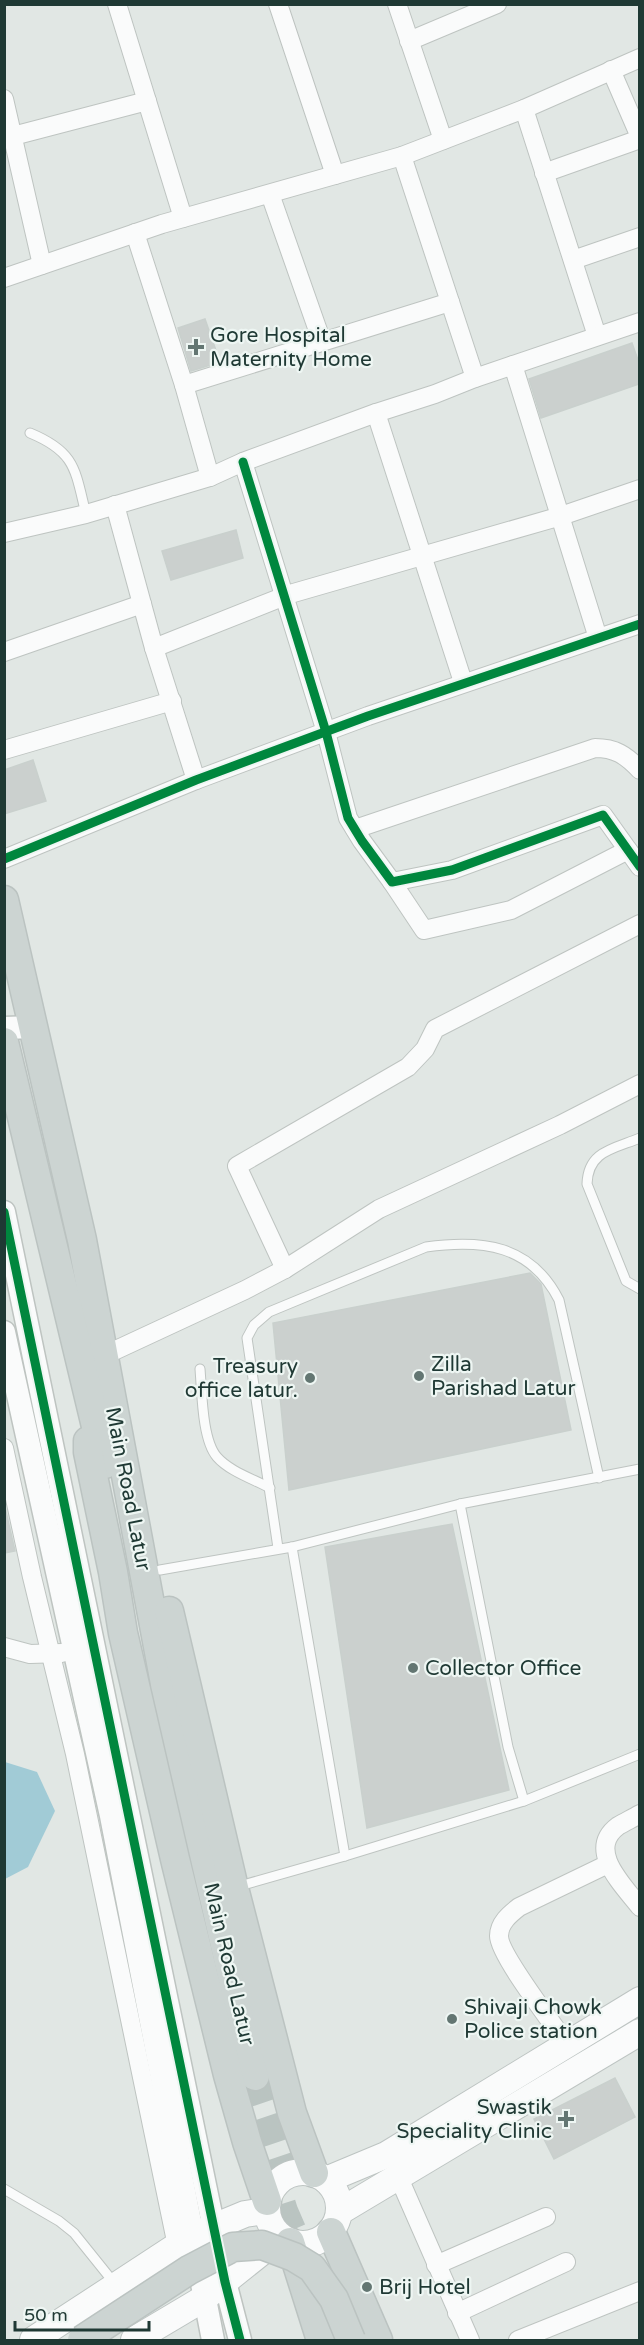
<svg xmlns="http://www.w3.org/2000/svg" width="644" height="2345" font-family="'Varela Round',sans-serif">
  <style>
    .water { fill: #a1cbd6 }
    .building { fill: #cbd0ce; stroke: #c9d0cd; stroke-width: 1.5 }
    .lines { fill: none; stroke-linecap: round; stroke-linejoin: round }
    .primary-tunnel { stroke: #bac4c1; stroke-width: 28; stroke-dasharray: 28 14; stroke-linecap: butt }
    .service-casing { stroke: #bec4c1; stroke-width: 11 }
    .minor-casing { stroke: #bec4c1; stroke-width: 20 }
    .tertiary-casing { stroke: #bec4c1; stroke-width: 25 }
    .secondary-casing { stroke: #bdc4c2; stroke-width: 28 }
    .primary-casing { stroke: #bbc3c1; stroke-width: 31 }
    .service { stroke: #fafbfb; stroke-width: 9 }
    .minor { stroke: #fafbfb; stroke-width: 18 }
    .tertiary { stroke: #fafbfb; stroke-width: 22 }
    .secondary { stroke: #fafbfb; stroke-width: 26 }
    .primary { stroke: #ccd4d2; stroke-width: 28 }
    .primary-bridge-casing { stroke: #bbc3c1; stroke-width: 31; stroke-linecap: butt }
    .primary-bridge { stroke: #ccd4d2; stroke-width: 28 }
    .cycleway-casing { stroke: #eef6f3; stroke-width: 13 }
    .cycleway { stroke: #00873e; stroke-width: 9 }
    .poi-dot { fill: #637672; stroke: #eef6f3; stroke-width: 2 }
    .labels { text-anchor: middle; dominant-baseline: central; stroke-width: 4.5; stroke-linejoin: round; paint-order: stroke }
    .poi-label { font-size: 21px; fill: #1f3934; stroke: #eef6f3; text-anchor: start }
    .street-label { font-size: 21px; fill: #1f3934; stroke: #eef6f3 }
  </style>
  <rect width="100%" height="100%" fill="#e1e7e4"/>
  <polygon class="water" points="5,1762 37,1772 55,1811 28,1867 5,1879"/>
  <g class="building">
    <polygon points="205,319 220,362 191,371 178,328"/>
    <polygon points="632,343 639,363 639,384 541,418 529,379"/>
    <polygon points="236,530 243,558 171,580 162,551"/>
    <polygon points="33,760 46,801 4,814 4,770"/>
    <polygon points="530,1273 541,1284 571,1430 289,1490 273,1323"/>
    <polygon points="4,1503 15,1551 4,1553"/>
    <polygon points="452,1524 509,1790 367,1828 325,1547"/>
    <polygon points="615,2078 635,2117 554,2159 534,2119"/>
  </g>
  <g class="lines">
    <g class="primary-tunnel">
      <polyline points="255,2076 292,2185"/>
      <polyline points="269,2164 284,2211 307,2264"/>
    </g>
    <g class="service-casing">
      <g id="service">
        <path d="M 30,433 C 76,452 75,470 86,514"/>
        <path d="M 640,1138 C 613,1149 588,1151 587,1184 L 626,1281 L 640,1289"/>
        <path d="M 200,1369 C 202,1392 202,1440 217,1457 C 229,1471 253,1479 270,1488"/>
        <polyline points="460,1504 508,1747 524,1801"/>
        <polyline points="292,1547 345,1856"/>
        <path d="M 278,1548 L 247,1338 L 254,1325 L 269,1312 L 426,1247 C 483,1239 531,1245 559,1300 L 599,1478"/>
        <polyline points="160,1570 292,1547 460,1504 640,1469"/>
        <polyline points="236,1887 345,1856 524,1801 640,1754"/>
        <polyline points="4,2189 59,2221 74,2233 115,2284"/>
      </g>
    </g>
    <g class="minor-casing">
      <g id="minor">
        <polyline points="117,4 183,218"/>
        <polyline points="278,4 335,175"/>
        <polyline points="397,4 443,140"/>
        <polyline points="409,41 497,4"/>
        <polyline points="611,70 640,137"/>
        <polyline points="4,99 42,265"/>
        <polyline points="524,109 597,336"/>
        <polyline points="13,136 147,101"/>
        <polyline points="402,156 475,378"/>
        <polyline points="544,173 640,139"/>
        <polyline points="270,194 322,342"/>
        <polyline points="135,233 184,385 210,477"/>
        <polyline points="573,260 640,237"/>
        <polyline points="4,278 162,224 402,156 524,109 640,58"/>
        <polyline points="513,365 598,638"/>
        <polyline points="184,385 450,302"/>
        <polyline points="376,413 463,682"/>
        <polyline points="243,462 326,732 348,818 362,841 392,882 452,870 603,815 640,867"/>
        <polyline points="115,505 154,648 196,780"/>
        <polyline points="4,533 86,514 210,477 243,462 376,413 435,394 475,378 640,322"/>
        <polyline points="154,648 290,594 561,516 640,489"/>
        <polyline points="4,652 142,604"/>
        <polyline points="4,750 172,701"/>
        <path d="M 355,829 L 595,748 C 615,748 626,755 640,770"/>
        <polyline points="4,859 196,780 368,716 640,624"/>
        <polyline points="392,882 424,930 511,910 628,850"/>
        <polyline points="285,1269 237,1166 408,1067 425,1049 435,1029 640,924"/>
        <polyline points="103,1356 245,1290 285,1269 379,1209 560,1125 640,1084"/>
        <polyline points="4,1448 32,1577 75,1754 177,2246"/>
        <polyline points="4,1647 30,1654 62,1653"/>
        <path d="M 640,1814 C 633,1818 625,1822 618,1826 C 586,1850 623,1885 640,1907"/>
        <path d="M 568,2046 C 555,2026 499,1955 499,1936 C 499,1923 510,1914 519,1907 L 608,1864"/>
        <polyline points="399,2178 470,2340"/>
        <polyline points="436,2265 546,2217"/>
        <polyline points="457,2313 566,2262"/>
        <polyline points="518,2340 640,2291"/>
      </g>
    </g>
    <g class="tertiary-casing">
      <g id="tertiary">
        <polyline points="4,1028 35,1027"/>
        <polyline points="4,1212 225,2282 240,2340"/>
        <polyline points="4,1332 111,1816 213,2340"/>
      </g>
    </g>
    <g class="secondary-casing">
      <g id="secondary">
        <circle cx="303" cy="2208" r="36"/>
        <polyline points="326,2180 386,2155 640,2000"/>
        <polyline points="339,2212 640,2032"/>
        <polyline points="33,2340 192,2236 245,2214 266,2211"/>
        <polyline points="134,2340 203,2299 278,2239"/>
      </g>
    </g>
    <g class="primary-casing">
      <g id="primary">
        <polyline points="4,900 82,1240 165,1684 255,2076"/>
        <polyline points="4,1042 105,1464"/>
        <polyline points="88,1441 88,1452 113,1572 123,1633 175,1859 228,2075 247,2142 267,2201"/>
        <polyline points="169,1611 234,1888 292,2113 314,2173"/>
        <polyline points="331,2232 378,2340"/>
        <polyline points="290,2242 321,2340"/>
      </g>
    </g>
    <use href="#service" class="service"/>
    <use href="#minor" class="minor"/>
    <use href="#tertiary" class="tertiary"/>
    <use href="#secondary" class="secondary"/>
    <use href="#primary" class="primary"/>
    <g class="primary-bridge-casing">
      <polyline id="primary-bridge" points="82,2340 189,2270 233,2247 262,2245 294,2257 312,2268 334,2299 351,2340"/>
    </g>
    <use href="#primary-bridge" class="primary-bridge"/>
    <g class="cycleway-casing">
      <g id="cycleway">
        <polyline points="243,462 326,732 348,818 362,841 392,882 452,870 603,815 640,867"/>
        <polyline points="4,859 196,780 368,716 640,624"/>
        <polyline points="4,1212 225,2282 240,2340"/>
      </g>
    </g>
    <use href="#cycleway" class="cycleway"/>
  </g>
  <g class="poi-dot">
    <path d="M193 338h6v6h6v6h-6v6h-6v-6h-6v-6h6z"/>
    <circle cx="419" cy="1376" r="6"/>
    <circle cx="310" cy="1378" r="6"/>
    <circle cx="413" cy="1668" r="6"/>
    <circle cx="452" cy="2019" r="6"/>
    <path d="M563 2110h6v6h6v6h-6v6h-6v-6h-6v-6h6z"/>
    <circle cx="367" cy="2287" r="6"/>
  </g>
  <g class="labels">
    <g class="poi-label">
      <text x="210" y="335">Gore Hospital<tspan x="210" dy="24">Maternity Home</tspan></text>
      <text x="431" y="1364">Zilla<tspan x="431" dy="24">Parishad Latur</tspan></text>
      <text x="298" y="1366" text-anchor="end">Treasury<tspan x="298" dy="24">office latur.</tspan></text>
      <text x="425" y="1668">Collector Office</text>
      <text x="464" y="2007">Shivaji Chowk<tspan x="464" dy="24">Police station</tspan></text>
      <text x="552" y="2107" text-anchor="end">Swastik<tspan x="552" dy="24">Speciality Clinic</tspan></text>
      <text x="379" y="2287">Brij Hotel</text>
    </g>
    <g class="street-label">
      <text transform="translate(128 1489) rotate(79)">Main Road Latur</text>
      <text transform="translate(229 1964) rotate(77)">Main Road Latur</text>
    </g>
  </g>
  <rect width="644" height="2345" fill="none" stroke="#1f3934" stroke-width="12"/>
  <path d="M15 2321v9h134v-9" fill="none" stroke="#1f3934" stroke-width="3"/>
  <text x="24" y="2321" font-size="18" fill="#1f3934" stroke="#eef6f3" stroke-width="4.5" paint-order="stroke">50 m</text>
</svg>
